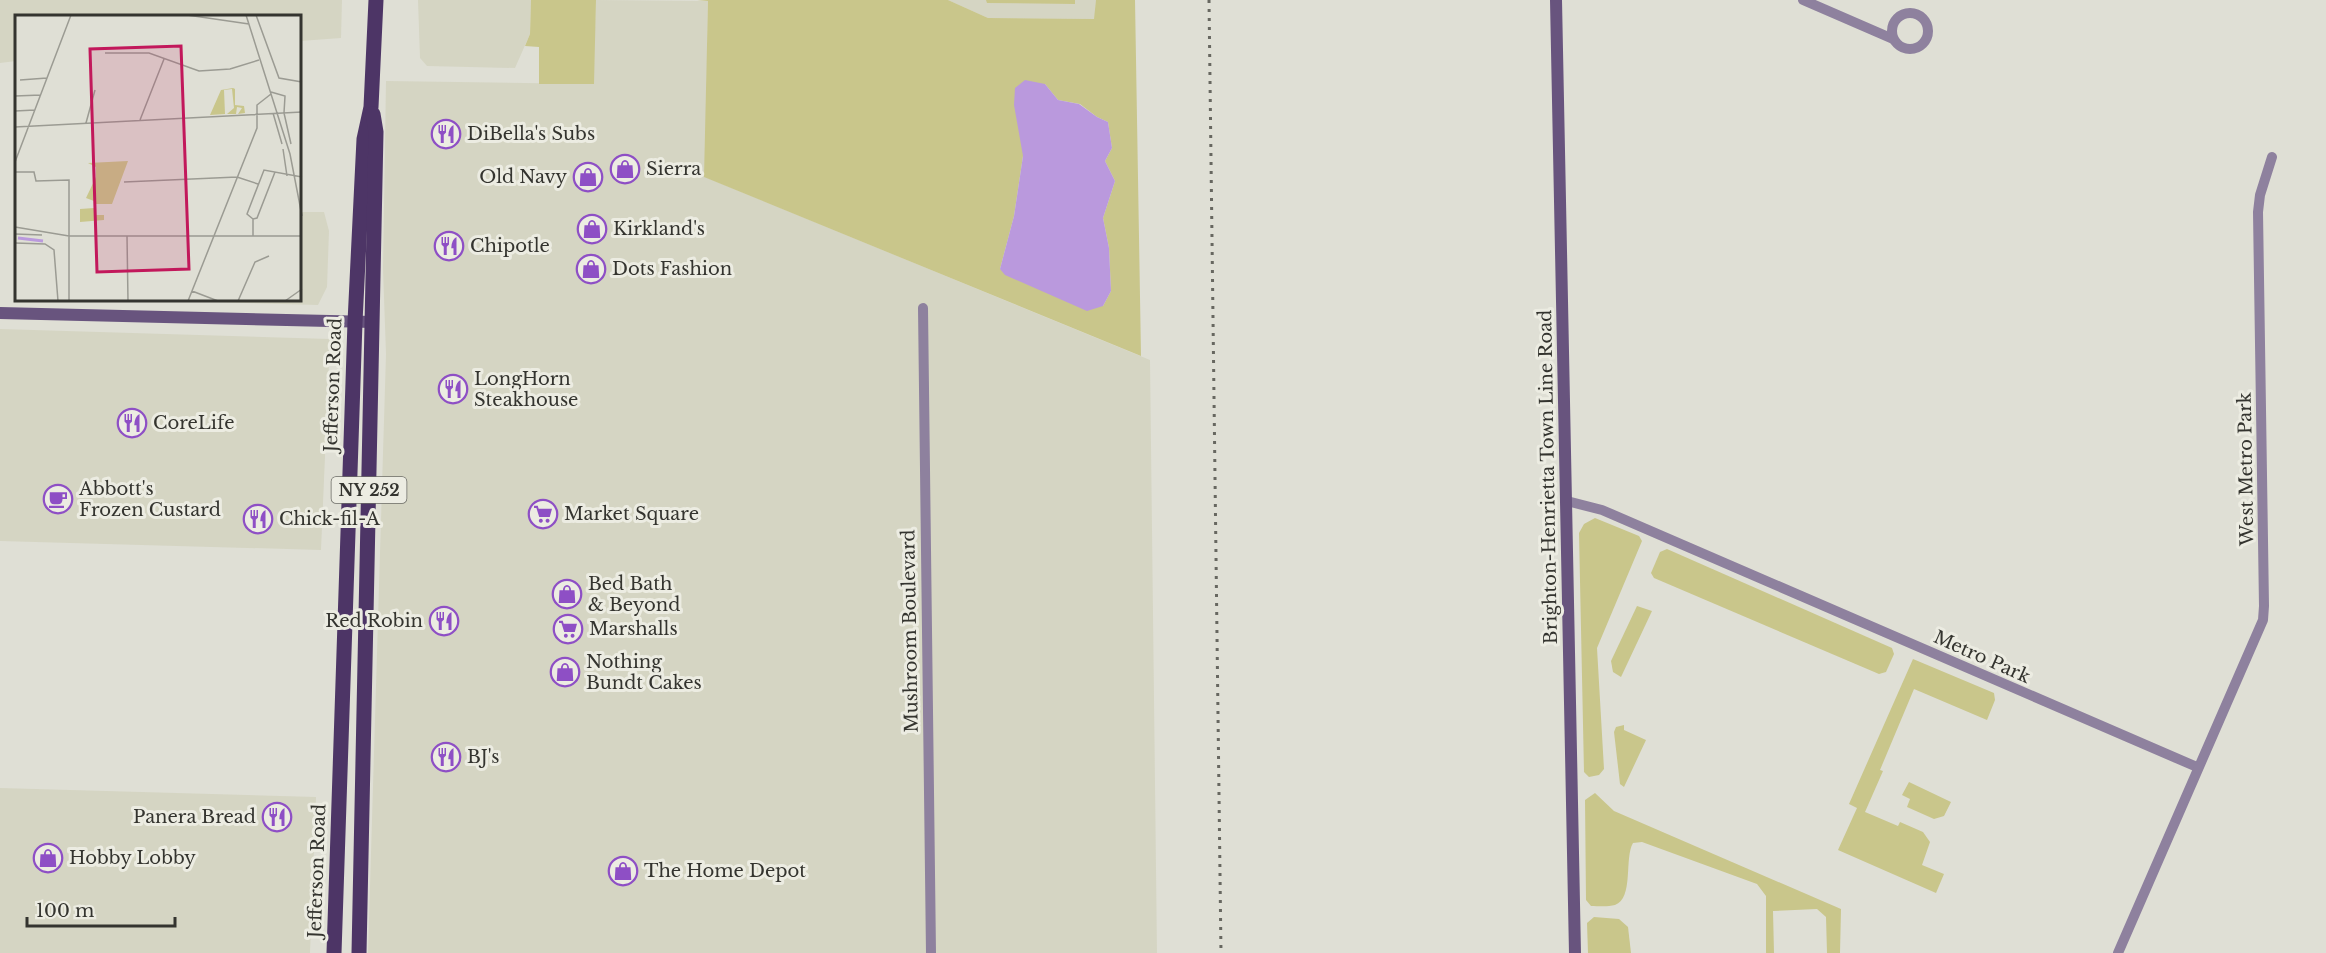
<svg xmlns="http://www.w3.org/2000/svg" width="2326" height="953" font-family="'Libre Baskerville',serif">
  <style>
    .built { fill: #d5d5c3 }
    .green { fill: #c9c68b; fill-rule: evenodd }
    .water { fill: #ba99dd }
    .lines { fill: none; stroke-linecap: round; stroke-linejoin: round }
    .street { stroke: #8e819e; stroke-width: 10 }
    .secondary { stroke: #68547e; stroke-width: 12 }
    .primary { stroke: #4d3566; stroke-width: 15 }
    .rail { stroke: #676760; stroke-width: 3; stroke-dasharray: 3 6; stroke-linecap: butt }
    .labels { text-anchor: middle; dominant-baseline: central; stroke-width: 6; stroke-linejoin: round; paint-order: stroke }
    .shield { fill: #ecece2; stroke: #6b6b65; stroke-width: 1.5 }
    .shield-label { font-size: 16px; font-weight: bold; fill: #34342f }
    .poi-label { font-size: 18px; fill: #34342f; stroke: #ecece2; text-anchor: start }
    .street-label { font-size: 18px; fill: #34342f; stroke: #ecece2 }
    .inset-river { fill: none; stroke: #ba99dd; stroke-width: 3 }
    .inset-road { fill: none; stroke: #9b9b93; stroke-width: 1.5 }
    .view { fill: #c2185b; fill-opacity: 0.15; stroke: #c2185b; stroke-width: 3 }
    .inset-edge { fill: none; stroke: #34342f; stroke-width: 3 }
  </style>
  <rect width="100%" height="100%" fill="#dfdfd5"/>
  <g class="built">
    <polygon points="0,0 342,0 341,38 300,41 300,16 16,16 16,61 0,63"/>
    <polygon points="418,0 531,0 530,34 515,68 427,66 420,58"/>
    <polygon points="596,0 708,1 705,177 1150,360 1157,953 368,953 386,354 383,269 386,81 593,84"/>
    <polygon points="948,0 1096,0 1095,19 988,18"/>
    <polygon points="300,212 324,212 329,231 327,287 318,305 131,300 300,300"/>
    <polygon points="0,329 330,339 321,550 0,541"/>
    <polygon points="0,788 316,797 310,953 0,953"/>
  </g>
  <g class="green">
    <polygon points="531,0 596,0 594,84 539,84 539,47 525,46 530,34"/>
    <path d="M 697,0 L 948,0 L 988,18 L 1094,19 L 1096,0 L 1135,0 L 1141,356 L 704,177 L 708,1 ZM 1045,84 L 1058,100 L 1080,104 L 1097,117 L 1108,122 L 1112,148 L 1105,161 L 1115,181 L 1103,218 L 1109,248 L 1111,291 L 1103,306 L 1000,269 L 1014,216 L 1023,156 Z"/>
    <polygon points="986,0 1075,0 1075,4 987,3"/>
    <polygon points="1595,518 1639,536 1642,541 1597,648 1604,769 1599,775 1589,777 1584,772 1579,533 1584,524"/>
    <polygon points="1667,549 1892,648 1894,654 1886,672 1879,674 1654,578 1651,573 1660,552"/>
    <polygon points="1637,606 1652,611 1621,677 1613,672 1611,661"/>
    <polygon points="1913,659 1994,693 1995,700 1987,720 1914,689 1880,770 1883,771 1865,812 1898,826 1900,822 1923,832 1930,842 1922,865 1944,874 1936,893 1838,850 1857,808 1849,804"/>
    <polygon points="1624,725 1624,730 1646,740 1624,787 1620,784 1614,732 1616,727"/>
    <polygon points="1909,782 1951,802 1944,816 1934,819 1907,807 1910,799 1902,795"/>
    <path d="M 1595,793 L 1614,811 L 1841,909 L 1840,953 L 1827,953 L 1826,917 L 1817,909 L 1773,911 L 1774,953 L 1766,953 L 1766,896 L 1757,884 L 1642,842 L 1633,843 C 1624,858 1634,898 1615,905 C 1608,907 1598,906 1591,906 L 1586,900 L 1585,800 Z"/>
    <polygon points="1594,917 1619,919 1628,927 1631,953 1588,953 1587,923"/>
  </g>
  <polygon class="water" points="1025,80 1045,84 1058,100 1079,104 1097,117 1108,122 1112,148 1105,161 1115,181 1103,218 1109,248 1111,291 1103,306 1087,311 1005,275 1000,269 1014,216 1023,156 1014,105 1015,88"/>
  <g class="lines">
    <g class="street">
      <polyline points="1803,0 1893,39"/>
      <circle cx="1910" cy="31" r="18"/>
      <polyline points="923,308 931,953"/>
      <polyline points="1567,501 1602,510 2197,767"/>
      <polyline points="2118,953 2263,620 2264,606 2258,212 2260,195 2272,157"/>
    </g>
    <g class="secondary">
      <polyline points="1556,0 1575,953"/>
      <polyline points="0,313 373,322"/>
    </g>
    <g class="primary">
      <polyline points="334,953 355,322 364,139 371,107 376,0"/>
      <polyline points="359,953 376,132 373,114"/>
    </g>
    <polyline class="rail" points="1209,0 1221,953"/>
  </g>
  <defs>
    <g id="restaurant-ring" transform="scale(1.5)"><circle r="9.5" fill="#ecece2" stroke="#8e4fc5" stroke-width="1.5"/><path d="M-5-6h1v4h1v-4h1v4h1v-4h1v5L-1.5 .5V6h-2V.5L-5-1ZM5-6V6H3V1.5H1.5Q1.5-4 5-6Z" fill="#8e4fc5"/></g>
    <g id="shop-ring" transform="scale(1.5)"><circle r="9.5" fill="#ecece2" stroke="#8e4fc5" stroke-width="1.5"/><path d="M-5-2.5h2.3a2.7 3.5 0 0 1 5.4 0H5L5.5 6h-11ZM-1.5-2.5h3a1.5 2.3 0 0 0-3 0Z" fill="#8e4fc5"/></g>
    <g id="cafe-ring" transform="scale(1.5)"><circle r="9.5" fill="#ecece2" stroke="#8e4fc5" stroke-width="1.5"/><path d="M-5.5-4.5H6V0H3Q3 3.5 0 3.5H-2.5Q-5.5 3.5-5.5 0ZM3-3.2v2h1.7v-2ZM-6 4.5H4V6H-6Z" fill="#8e4fc5"/></g>
    <g id="supermarket-ring" transform="scale(1.5)"><circle r="9.5" fill="#ecece2" stroke="#8e4fc5" stroke-width="1.5"/><path d="M-6-5.5h2.5l.6 2H6L4.5 2H-2.5L-4.4-4H-6ZM-1.5 3.2a1.3 1.3 0 1 0 .1 0ZM3 3.2a1.3 1.3 0 1 0 .1 0Z" fill="#8e4fc5"/></g>
  </defs>
  <g fill-rule="evenodd">
    <use href="#restaurant-ring" x="446" y="134"/>
    <use href="#shop-ring" x="625" y="169"/>
    <use href="#shop-ring" x="588" y="177"/>
    <use href="#shop-ring" x="592" y="229"/>
    <use href="#restaurant-ring" x="449" y="246"/>
    <use href="#shop-ring" x="591" y="269"/>
    <use href="#restaurant-ring" x="453" y="389"/>
    <use href="#restaurant-ring" x="132" y="423"/>
    <use href="#cafe-ring" x="58" y="499"/>
    <use href="#supermarket-ring" x="543" y="514"/>
    <use href="#restaurant-ring" x="258" y="519"/>
    <use href="#shop-ring" x="567" y="594"/>
    <use href="#restaurant-ring" x="444" y="621"/>
    <use href="#supermarket-ring" x="568" y="629"/>
    <use href="#shop-ring" x="565" y="672"/>
    <use href="#restaurant-ring" x="446" y="757"/>
    <use href="#restaurant-ring" x="277" y="817"/>
    <use href="#shop-ring" x="48" y="858"/>
    <use href="#shop-ring" x="623" y="871"/>
  </g>
  <g class="labels">
    <rect class="shield" x="331.5" y="477" width="75" height="26" rx="4.5"/>
    <g class="shield-label">
      <text x="369" y="490">NY 252</text>
    </g>
    <g class="poi-label">
      <text x="467" y="134">DiBella's Subs</text>
      <text x="646" y="169">Sierra</text>
      <text x="567" y="177" text-anchor="end">Old Navy</text>
      <text x="613" y="229">Kirkland's</text>
      <text x="470" y="246">Chipotle</text>
      <text x="612" y="269">Dots Fashion</text>
      <text x="474" y="379">LongHorn<tspan x="474" dy="21">Steakhouse</tspan></text>
      <text x="153" y="423">CoreLife</text>
      <text x="79" y="489">Abbott's<tspan x="79" dy="21">Frozen Custard</tspan></text>
      <text x="564" y="514">Market Square</text>
      <text x="279" y="519">Chick-fil-A</text>
      <text x="588" y="584">Bed Bath<tspan x="588" dy="21">&amp; Beyond</tspan></text>
      <text x="423" y="621" text-anchor="end">Red Robin</text>
      <text x="589" y="629">Marshalls</text>
      <text x="586" y="662">Nothing<tspan x="586" dy="21">Bundt Cakes</tspan></text>
      <text x="467" y="757">BJ's</text>
      <text x="256" y="817" text-anchor="end">Panera Bread</text>
      <text x="69" y="858">Hobby Lobby</text>
      <text x="644" y="871">The Home Depot</text>
    </g>
    <g class="street-label">
      <text transform="translate(333 385) rotate(-88)">Jefferson Road</text>
      <text transform="translate(2246 469) rotate(-91)">West Metro Park</text>
      <text transform="translate(1548 477) rotate(-91)">Brighton-Henrietta Town Line Road</text>
      <text transform="translate(910 631) rotate(-91)">Mushroom Boulevard</text>
      <text transform="translate(1982 657) rotate(24)">Metro Park</text>
      <text transform="translate(317 871) rotate(-88)">Jefferson Road</text>
    </g>
  </g>
  <g transform="translate(15 15)">
    <rect width="286" height="286" fill="#dfdfd5"/>
    <path d="M 218,73 L 220,74 L 220,90 L 229,91 L 230,98 L 223,99 L 227,93 L 222,92 L 221,99 L 212,99 L 219,93 L 217,74 L 209,75 L 210,99 L 195,100 L 206,75 ZM 113,146 L 97,189 L 80,189 L 80,200 L 89,200 L 89,205 L 65,207 L 65,194 L 79,193 L 79,186 L 71,183 L 81,162 L 81,152 L 73,148 Z" fill="#c9c68b"/>
    <path class="inset-river" d="M 3,223 L 28,226"/>
    <path class="inset-road" d="M 172,0 L 234,9M 231,0 L 275,139 L 287,201M 241,0 L 264,63 L 287,67M 90,38 L 134,38 L 184,56 L 215,54 L 244,45M 5,65 L 32,63M 256,77 L 270,81 L 269,98M 0,81 L 26,80M 0,96 L 20,95M 258,98 L 267,129M 269,98 L 276,129M 125,105 L 149,44M 71,108 L 80,75M 0,112 L 287,97M 268,134 L 272,161M 0,147 L 56,0M 0,157 L 19,157 L 21,166 L 54,165 L 54,221M 109,167 L 222,162 L 243,169M 238,204 L 242,203 L 260,157M 0,212 L 54,221 L 287,221M 0,219 L 27,220M 54,221 L 54,286M 112,221 L 113,286M 238,221 L 238,204 L 232,199 L 249,155 L 287,162M 0,228 L 30,229 L 39,235 L 43,286M 177,276 L 203,286M 173,286 L 242,113 L 242,90 L 256,79M 223,286 L 240,247 L 254,241M 270,286 L 287,274"/>
    <path class="view" d="M 166,31 L 174,254 L 82,257 L 75,34 Z"/>
    <rect width="286" height="286" class="inset-edge"/>
  </g>
  <path d="M27 917v9h148v-9" fill="none" stroke="#34342f" stroke-width="3"/>
  <text x="36" y="917" font-size="18" fill="#34342f" stroke="#ecece2" stroke-width="4.5" paint-order="stroke">100 m</text>
</svg>
